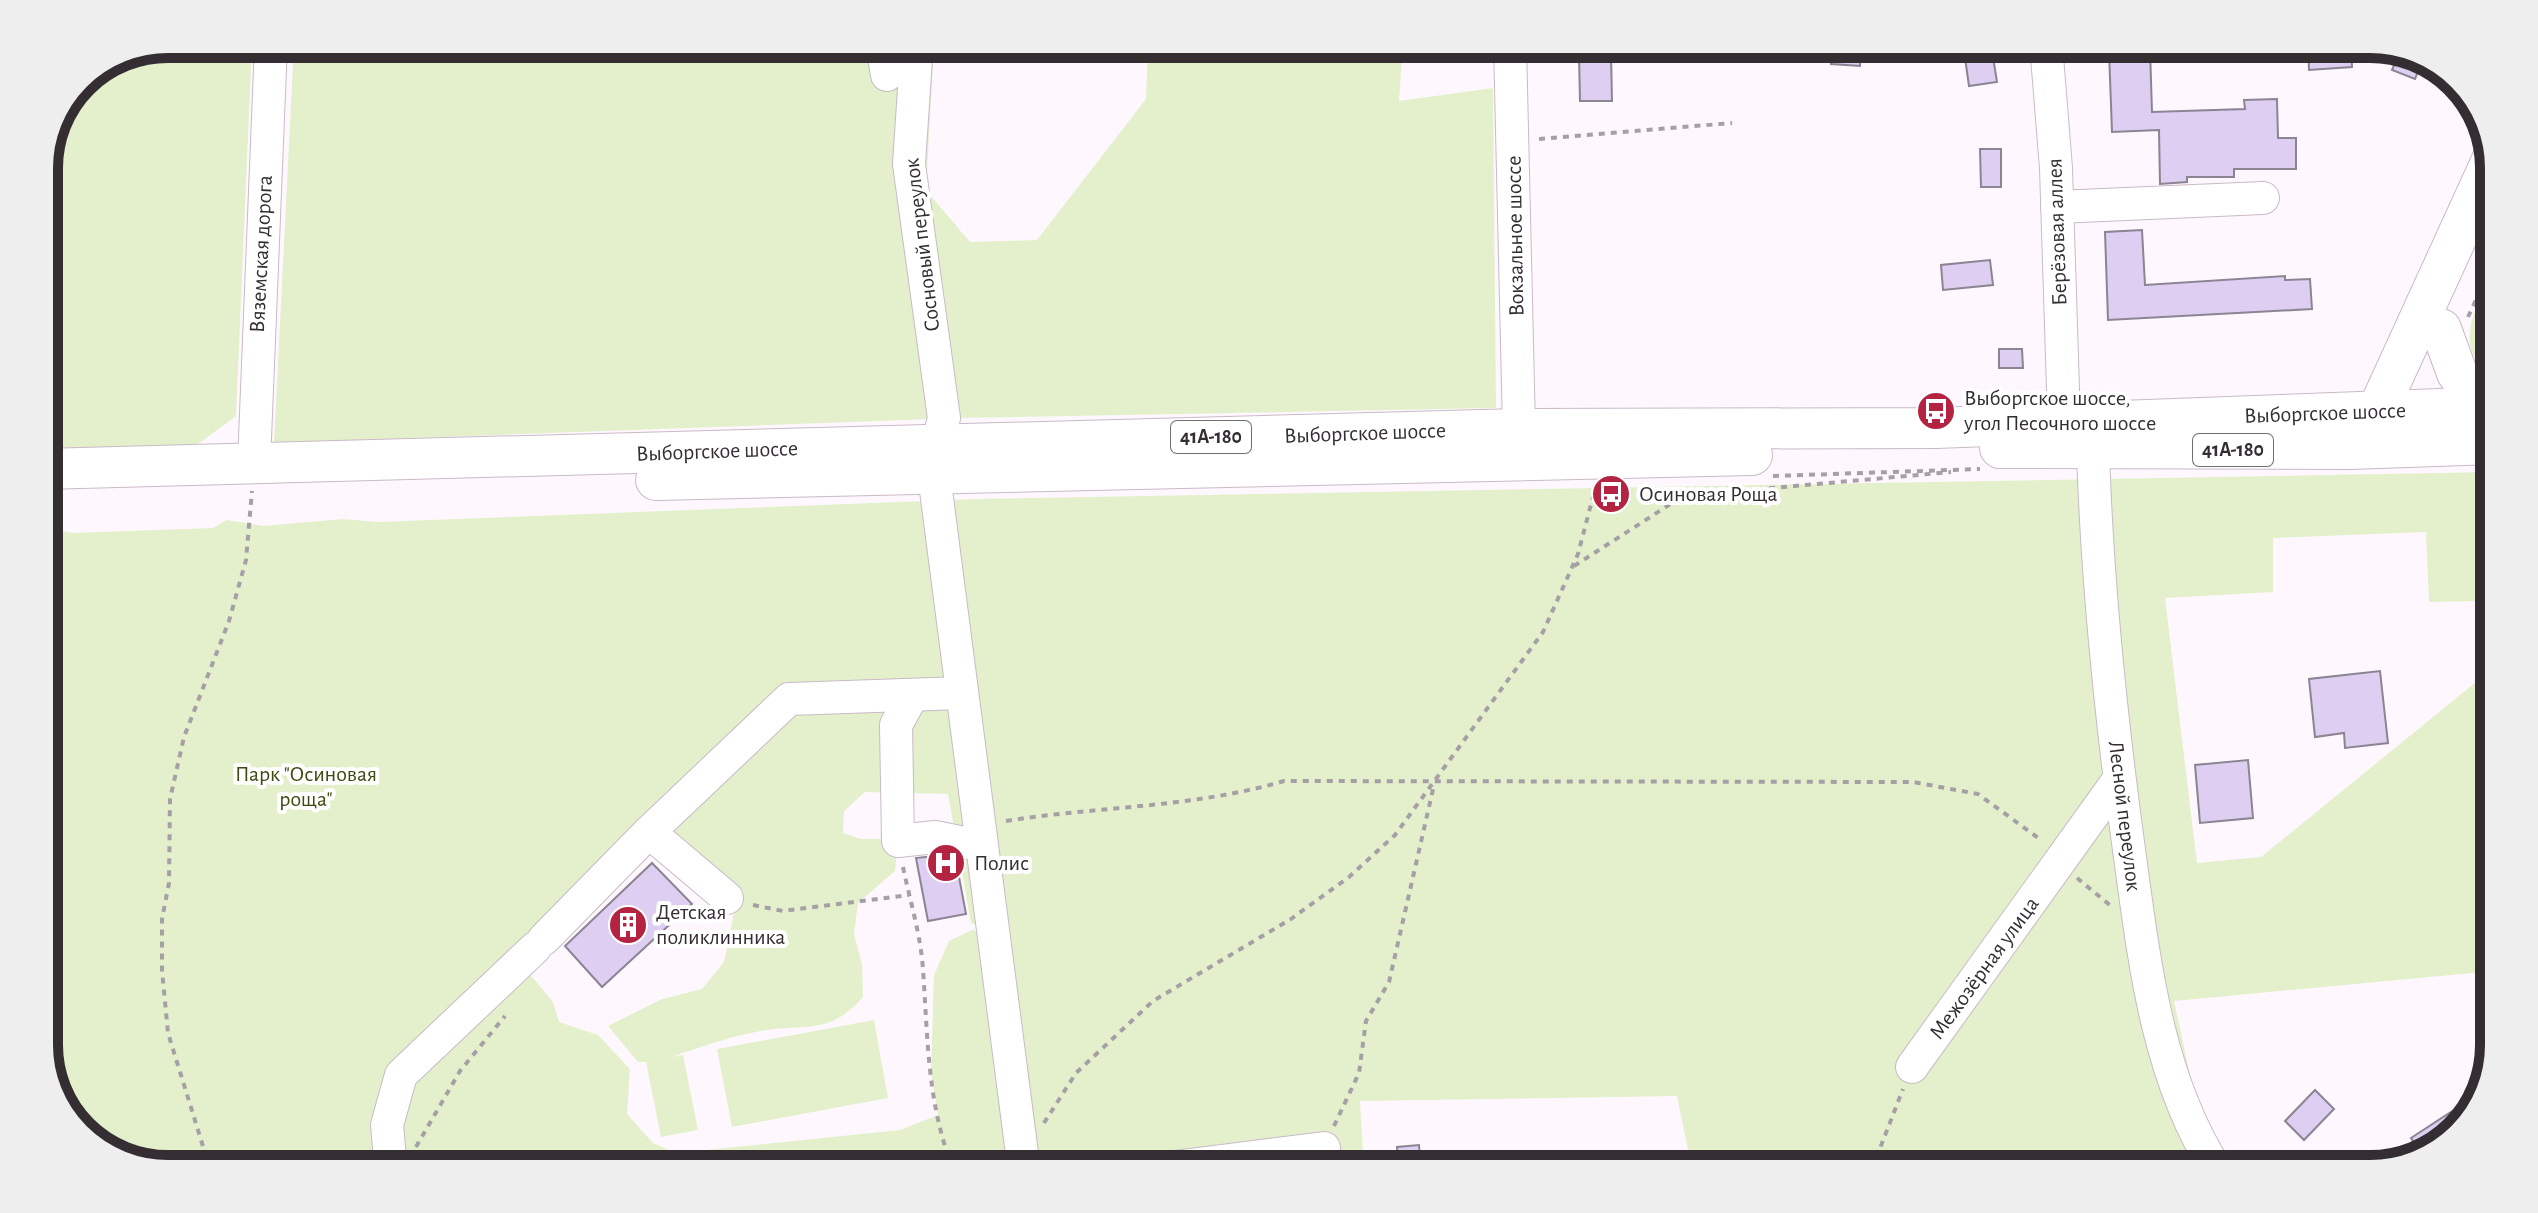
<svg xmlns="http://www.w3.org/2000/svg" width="2538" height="1213" font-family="'Alegreya Sans',sans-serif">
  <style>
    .green { fill: #e4f0cc; fill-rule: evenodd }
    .building { fill: #decef1; stroke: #8b8493; stroke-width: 2 }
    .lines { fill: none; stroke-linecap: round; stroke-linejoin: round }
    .minor-casing { stroke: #c9bac7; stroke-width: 34 }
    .major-casing { stroke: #c9bac7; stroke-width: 42 }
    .path { stroke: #a6a0a6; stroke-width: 4; stroke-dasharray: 6 6; stroke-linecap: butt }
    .minor { stroke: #fff; stroke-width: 32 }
    .major { stroke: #fff; stroke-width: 40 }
    .labels { text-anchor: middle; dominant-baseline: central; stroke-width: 8; stroke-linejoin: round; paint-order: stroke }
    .shield { fill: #fff; stroke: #716d70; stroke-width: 2 }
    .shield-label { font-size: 20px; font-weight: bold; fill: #342e33 }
    .street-label { font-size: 22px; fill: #342e33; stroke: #fff }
    .poi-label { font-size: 22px; fill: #342e33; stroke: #fff; text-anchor: start }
    .park-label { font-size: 22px; fill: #3d4a11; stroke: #fff }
    .rim { fill: none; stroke: #342e33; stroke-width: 10 }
  </style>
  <rect width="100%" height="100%" fill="#fef8fe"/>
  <g class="green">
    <polygon points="168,44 252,44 236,416 194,447 44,455 44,160 81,80 131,59 141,60"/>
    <polygon points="294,44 934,44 926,190 970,242 1037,240 1146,99 1148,44 1403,44 1399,101 1493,88 1496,408 960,418 274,443"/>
    <path d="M 2494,273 L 2494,384 L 2475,375 L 2483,368 C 2454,338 2479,304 2494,273 Z"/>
    <path d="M 2494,472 L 2494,971 L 2174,1001 L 2196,1102 L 2232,1169 L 1692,1169 L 1677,1096 L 1360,1101 L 1364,1169 L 1018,1169 L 985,928 L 971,923 L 948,794 L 865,792 L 844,811 L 843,833 L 861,839 L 890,839 L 897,851 L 895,871 L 858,903 L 854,934 L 862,964 L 863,997 C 830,1036 805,1023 761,1031 C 731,1036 701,1047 671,1057 L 683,1055 L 698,1130 L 661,1137 L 646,1062 L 638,1062 L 608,1026 L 662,999 L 702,989 L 724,962 L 738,892 L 648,823 L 512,953 L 553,1002 L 559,1022 L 598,1035 L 630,1069 L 627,1114 L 653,1143 L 676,1153 L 900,1130 L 938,1115 L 931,1073 L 934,975 L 949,941 L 972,930 L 982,932 L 1008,1165 L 1000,1169 L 168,1169 L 113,1156 L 65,1114 L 44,1054 L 44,528 L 73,533 L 213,528 L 227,520 L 263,526 L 343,519 L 377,522 L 976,499 ZM 2426,532 L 2429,602 L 2478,601 L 2481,678 L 2261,857 L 2197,863 L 2165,598 L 2273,592 L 2273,538 Z"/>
    <polygon points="874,1020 888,1098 732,1127 717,1049"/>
  </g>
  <g class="building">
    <polygon points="1412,44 1483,44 1483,60 1412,61"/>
    <polygon points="1833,44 1861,44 1860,66 1831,64"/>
    <polygon points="1963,44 1991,44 1997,82 1969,86"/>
    <polygon points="2308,44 2351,44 2352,67 2309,70"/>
    <polygon points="2150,49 2152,112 2245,109 2244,100 2277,99 2278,138 2296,138 2296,169 2234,169 2234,177 2187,177 2187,182 2160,184 2159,130 2112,132 2109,51"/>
    <polygon points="2400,51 2424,56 2415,79 2392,70"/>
    <polygon points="1611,53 1612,101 1580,101 1579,54"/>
    <polygon points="1980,149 2001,149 2001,187 1981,187"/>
    <polygon points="2142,230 2145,285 2285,276 2285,280 2310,279 2312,309 2108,320 2105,232"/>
    <polygon points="1990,260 1993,285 1943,290 1941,265"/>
    <polygon points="1999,349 2022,349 2023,368 1999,368"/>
    <polygon points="2380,671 2388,743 2345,748 2344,733 2315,737 2309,679"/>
    <polygon points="2248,760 2253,818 2200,823 2195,765"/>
    <polygon points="934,856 956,861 966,914 928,921 916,858"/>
    <polygon points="652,863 692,904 602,987 565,946"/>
    <polygon points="2315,1090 2334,1109 2304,1140 2285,1121"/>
    <polygon points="2480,1093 2481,1100 2439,1148 2421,1154 2411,1138"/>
    <polygon points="1419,1145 1421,1169 1399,1169 1397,1147"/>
  </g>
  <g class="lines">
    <g class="minor-casing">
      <g id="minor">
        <polyline points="882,44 887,75"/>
        <polyline points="917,44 909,164 944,418 937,445"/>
        <polyline points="1510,44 1519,429"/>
        <polyline points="2046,44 2056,168 2064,421"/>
        <polyline points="2057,207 2263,198"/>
        <path d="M 2093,451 C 2097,584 2111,718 2129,850 C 2144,958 2156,1075 2216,1169"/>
        <polyline points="254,463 271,44"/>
        <polyline points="934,475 1024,1169"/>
        <polyline points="912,696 896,725 898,841 935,837 964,843 981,840"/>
        <polyline points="649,832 727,898"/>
        <polyline points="544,939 649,832 789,699 962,693"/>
        <polyline points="1912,1067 2119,779"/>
        <polyline points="391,1169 387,1125 401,1075 535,948"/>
        <polyline points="1158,1169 1324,1148"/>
      </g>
    </g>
    <g class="major-casing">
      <g id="major">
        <polyline points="2441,329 2457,373 2482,408"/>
        <polyline points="2374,433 2377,412 2493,158"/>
        <polyline points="2000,448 2349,449 2494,444"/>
        <polyline points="44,469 1519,429 1936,428 2494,407"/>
        <polyline points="656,480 1752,455"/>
      </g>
    </g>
    <g class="path">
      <polyline points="1539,139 1732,123"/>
      <polyline points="2468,317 2494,261"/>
      <polyline points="1773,476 1980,469"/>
      <polyline points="1574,566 1683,496 1951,472"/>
      <path d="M 1006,821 C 1099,806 1193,808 1284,781 L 1913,782 L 1978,794 L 2041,840"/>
      <path d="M 903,867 C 910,901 921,936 923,970 C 928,1039 927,1103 953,1169"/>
      <polyline points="2077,878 2111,906"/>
      <polyline points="753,905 783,911 909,895"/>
      <polyline points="1044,1123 1076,1073 1153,1001 1291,919 1349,877 1395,835 1543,632 1578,554 1595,489"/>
      <polyline points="1334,1126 1359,1073 1366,1021 1389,982 1434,785"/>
      <polyline points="416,1147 460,1071 505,1016"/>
      <polyline points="210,1169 168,1033 162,970 162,919 169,883 170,799 184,737 229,621 246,560 252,491"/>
      <polyline points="1872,1169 1903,1089"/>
    </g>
    <use href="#minor" class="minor"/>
    <use href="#major" class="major"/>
  </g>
  <defs>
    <g id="bus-disc" transform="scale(2)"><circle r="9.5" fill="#b52343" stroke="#fff"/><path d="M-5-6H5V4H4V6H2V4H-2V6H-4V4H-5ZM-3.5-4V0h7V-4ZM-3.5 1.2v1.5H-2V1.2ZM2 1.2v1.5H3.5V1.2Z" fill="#fff"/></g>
    <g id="hospital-disc" transform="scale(2)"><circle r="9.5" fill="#b52343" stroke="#fff"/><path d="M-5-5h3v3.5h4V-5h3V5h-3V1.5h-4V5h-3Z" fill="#fff"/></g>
    <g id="building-disc" transform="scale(2)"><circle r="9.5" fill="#b52343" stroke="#fff"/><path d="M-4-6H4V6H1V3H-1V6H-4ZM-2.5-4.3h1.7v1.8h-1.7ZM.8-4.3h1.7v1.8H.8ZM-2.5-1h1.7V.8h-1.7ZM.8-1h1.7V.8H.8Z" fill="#fff"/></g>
  </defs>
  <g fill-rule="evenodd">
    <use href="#bus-disc" x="1936" y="411"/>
    <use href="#bus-disc" x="1611" y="494"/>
    <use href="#hospital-disc" x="946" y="863"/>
    <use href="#building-disc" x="628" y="925"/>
  </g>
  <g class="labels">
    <g class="shield">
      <rect x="1171" y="421" width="80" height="32" rx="6"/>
      <rect x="2193" y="434" width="80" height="32" rx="6"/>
    </g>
    <g class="shield-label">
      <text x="1211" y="437">41А-180</text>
      <text x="2233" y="450">41А-180</text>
    </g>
    <g class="street-label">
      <text transform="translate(2057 232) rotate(-92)">Берёзовая аллея</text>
      <text transform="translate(1515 236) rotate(-91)">Вокзальное шоссе</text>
      <text transform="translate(922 245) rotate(-97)">Сосновый переулок</text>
      <text transform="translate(261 254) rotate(-87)">Вяземская дорога</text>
      <text transform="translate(2325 413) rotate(-2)">Выборгское шоссе</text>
      <text transform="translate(1365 433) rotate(-2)">Выборгское шоссе</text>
      <text transform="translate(717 451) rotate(-2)">Выборгское шоссе</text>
      <text transform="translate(2125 816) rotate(83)">Лесной переулок</text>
      <text transform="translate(1984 968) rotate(-54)">Межозёрная улица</text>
    </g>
    <g class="poi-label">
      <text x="1964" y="398">Выборгское шоссе,<tspan x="1964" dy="25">угол Песочного шоссе</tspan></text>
      <text x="1639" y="494">Осиновая Роща</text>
      <text x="974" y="863">Полис</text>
      <text x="656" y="912">Детская<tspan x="656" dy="25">поликлинника</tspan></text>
    </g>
    <g class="park-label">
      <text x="306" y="774">Парк "Осиновая<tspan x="306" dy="25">роща"</tspan></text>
    </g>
  </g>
  <path d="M0 0H2538V1213H0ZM168 58H2370A110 110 0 0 1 2480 168V1045A110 110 0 0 1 2370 1155H168A110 110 0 0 1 58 1045V168A110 110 0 0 1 168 58Z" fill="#efeeef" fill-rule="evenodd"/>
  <path class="rim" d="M168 58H2370A110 110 0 0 1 2480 168V1045A110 110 0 0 1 2370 1155H168A110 110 0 0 1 58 1045V168A110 110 0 0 1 168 58Z"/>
</svg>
